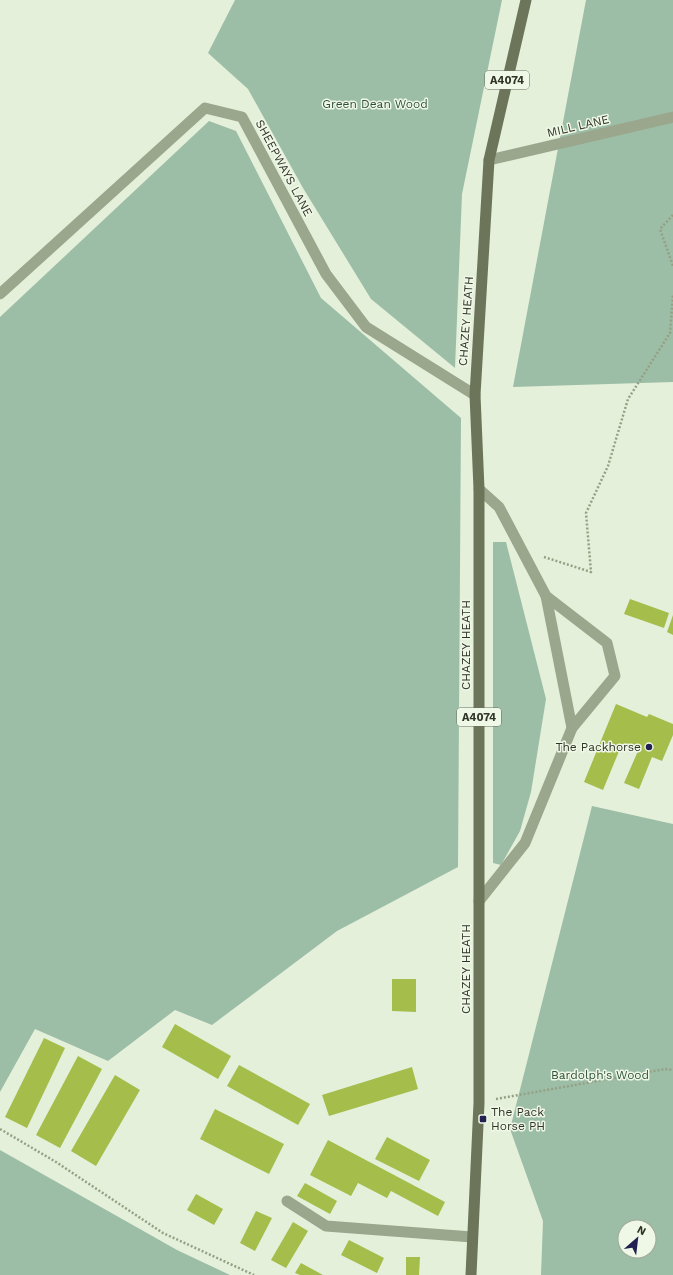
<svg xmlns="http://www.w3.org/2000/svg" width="673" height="1275" font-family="'Work Sans',sans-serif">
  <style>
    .green { fill: #9cbda6; fill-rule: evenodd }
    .building { fill: #a4bd4b }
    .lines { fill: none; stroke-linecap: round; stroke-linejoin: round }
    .path { stroke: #95a083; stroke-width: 2.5; stroke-dasharray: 2 2; stroke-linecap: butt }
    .service { stroke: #9ba78c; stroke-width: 11 }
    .minor { stroke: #9ba78c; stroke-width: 11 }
    .primary { stroke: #6c7559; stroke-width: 11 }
    .poi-dot { fill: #222052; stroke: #eff8e7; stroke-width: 1.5 }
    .labels { text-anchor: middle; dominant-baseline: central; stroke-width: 3; stroke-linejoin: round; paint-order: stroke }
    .shield { fill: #eff8e7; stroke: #696f61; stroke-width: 1 }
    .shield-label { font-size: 11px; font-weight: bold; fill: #303427 }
    .park-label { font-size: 12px; fill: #2d5039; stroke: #eff8e7 }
    .street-label { font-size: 12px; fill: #303427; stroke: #eff8e7 }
    .poi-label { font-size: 12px; fill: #303427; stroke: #eff8e7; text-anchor: end }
  </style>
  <rect width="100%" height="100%" fill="#e5f0db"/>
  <g class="green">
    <polygon points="235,0 502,0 462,194 455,368 371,299 303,188 248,89 208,53"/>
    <polygon points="586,0 673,0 673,382 513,387"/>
    <polygon points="209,121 236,131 321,298 461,418 458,867 337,931 212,1025 175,1010 108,1061 35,1029 0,1092 0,317"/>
    <polygon points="493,542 506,542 546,699 531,792 520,831 501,865 493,863"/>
    <path d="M 592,806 L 673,824 L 673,1275 L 541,1275 L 543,1221 L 510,1129 ZM 625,1227 L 649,1227 L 649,1251 L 625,1251 Z"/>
    <polygon points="0,1150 177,1250 230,1275 0,1275"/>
  </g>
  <g class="building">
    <polygon points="630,599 669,613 664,628 624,614"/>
    <polygon points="673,615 673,635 667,632"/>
    <polygon points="616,704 647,717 649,714 673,724 673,735 662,761 652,757 639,789 624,783 638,751 622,744 603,790 584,782"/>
    <polygon points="392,979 416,979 416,1012 392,1011"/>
    <polygon points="175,1024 231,1056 218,1079 162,1047"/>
    <polygon points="44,1038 65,1048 27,1128 5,1117"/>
    <polygon points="78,1056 102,1069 60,1148 36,1135"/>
    <polygon points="239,1065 310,1104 298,1125 227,1086"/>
    <polygon points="412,1067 418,1089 329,1116 322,1095"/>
    <polygon points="115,1075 140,1090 96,1166 71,1151"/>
    <polygon points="215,1109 284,1144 269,1174 200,1139"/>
    <polygon points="387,1137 430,1160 419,1181 375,1159"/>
    <polygon points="328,1140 445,1202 438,1216 391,1191 387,1198 358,1183 351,1196 310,1175"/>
    <polygon points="305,1183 337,1201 330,1214 297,1196"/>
    <polygon points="196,1194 223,1209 214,1225 187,1210"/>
    <polygon points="256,1211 272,1218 255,1251 240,1243"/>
    <polygon points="293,1222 308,1231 286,1268 271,1260"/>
    <polygon points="349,1240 384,1258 377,1273 341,1255"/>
    <polygon points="406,1257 420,1257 419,1275 406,1275"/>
    <polygon points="301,1263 323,1275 300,1275 295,1273"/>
  </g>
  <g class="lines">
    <g class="path">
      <polyline points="673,215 660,229 673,266"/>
      <polyline points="544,557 591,572 586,513 608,466 628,399 670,333 673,295"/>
      <polyline points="496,1099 665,1069 673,1070"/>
      <polyline points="0,1129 56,1162 163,1233 254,1275"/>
    </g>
    <g class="service">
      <polyline points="546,596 607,643 615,676 572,728"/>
      <polyline points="479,901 525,843 572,728 546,596 499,507 479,489"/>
      <polyline points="287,1201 326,1226 472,1237"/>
    </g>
    <g class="minor">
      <polyline points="489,160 673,117"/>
      <polyline points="0,294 205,108 242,117 326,274 366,327 475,395"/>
    </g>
    <polyline class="primary" points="471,1275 479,1103 479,489 475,395 489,160 526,0"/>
  </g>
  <g class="poi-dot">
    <circle cx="649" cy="747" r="4"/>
    <rect x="479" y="1115" width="8" height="8" rx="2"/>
  </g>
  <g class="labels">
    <g class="shield">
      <rect x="485" y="71" width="44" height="18" rx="3"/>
      <rect x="457" y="708" width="44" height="18" rx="3"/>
    </g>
    <g class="shield-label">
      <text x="507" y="80">A4074</text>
      <text x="479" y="717">A4074</text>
    </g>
    <g class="park-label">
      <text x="375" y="104">Green Dean Wood</text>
      <text x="600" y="1075">Bardolph's Wood</text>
    </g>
    <g class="street-label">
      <text transform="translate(578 126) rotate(-13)">MILL LANE</text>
      <text transform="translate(284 168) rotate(62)">SHEEPWAYS LANE</text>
      <text transform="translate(466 321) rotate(-86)">CHAZEY HEATH</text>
      <text transform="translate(466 645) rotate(-90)">CHAZEY HEATH</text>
      <text transform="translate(466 969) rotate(-90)">CHAZEY HEATH</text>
    </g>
    <g class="poi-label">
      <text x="641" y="747">The Packhorse</text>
      <text x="491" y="1112" text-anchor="start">The Pack<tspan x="491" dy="14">Horse PH</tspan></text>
    </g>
  </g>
  <g transform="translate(637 1239) rotate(28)"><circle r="19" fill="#eff8e7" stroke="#a3aa9a"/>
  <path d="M0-3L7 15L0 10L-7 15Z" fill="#222052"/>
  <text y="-6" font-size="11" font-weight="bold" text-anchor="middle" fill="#303427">N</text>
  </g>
</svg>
